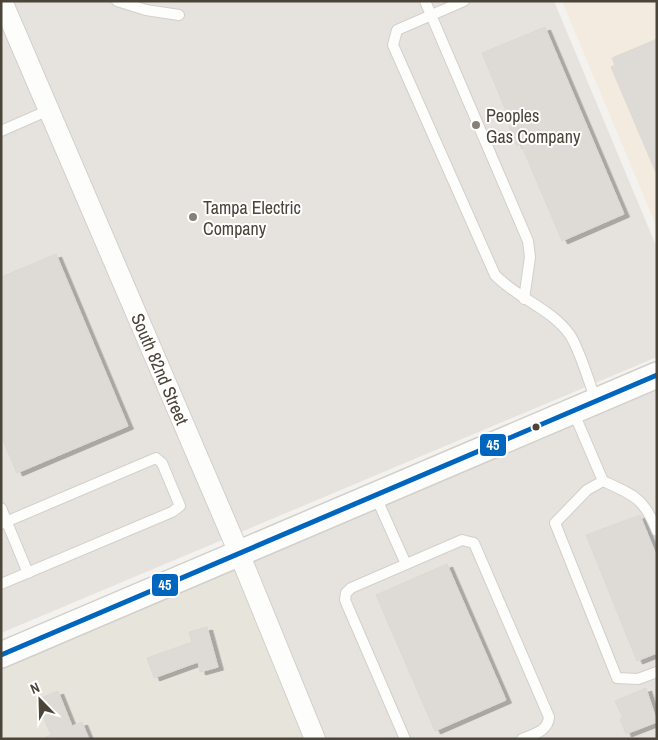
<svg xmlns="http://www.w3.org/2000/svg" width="658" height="740" font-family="'Archivo Narrow',sans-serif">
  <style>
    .residential { fill: #e7e4dc }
    .commercial { fill: #f3ebdf }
    .industrial { fill: #e6e2de }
    .building { fill: #dedbd6; stroke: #dcd9d4; filter: url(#shadow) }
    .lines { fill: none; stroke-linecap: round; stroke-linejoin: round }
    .service-casing { stroke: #d2d0cb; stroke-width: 12 }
    .minor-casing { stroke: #d2d0cb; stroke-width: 22 }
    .tertiary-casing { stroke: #d2d0cb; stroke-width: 28 }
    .service { stroke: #fdfdfc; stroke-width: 10 }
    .minor { stroke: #fdfdfc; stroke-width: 20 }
    .tertiary { stroke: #fdfdfc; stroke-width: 25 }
    .bus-1-casing { stroke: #fff; stroke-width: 9 }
    .bus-1 { stroke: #0065bd; stroke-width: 5 }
    .poi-dot { fill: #868178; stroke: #fff; stroke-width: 2 }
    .bus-dot { fill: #4b4439; stroke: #fff; stroke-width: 2 }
    .labels { text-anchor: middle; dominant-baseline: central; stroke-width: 4; stroke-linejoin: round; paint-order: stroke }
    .poi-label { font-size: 18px; fill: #4b4439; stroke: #fff; text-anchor: start }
    .street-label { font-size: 18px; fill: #4b4439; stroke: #fff }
    .line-badge { stroke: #fff; stroke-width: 2 }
    .badge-label { font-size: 14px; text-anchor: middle; font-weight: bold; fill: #fff }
  </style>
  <defs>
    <filter id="shadow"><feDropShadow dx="5.5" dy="3" stdDeviation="0" flood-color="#0004"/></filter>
  </defs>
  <rect width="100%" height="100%" fill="#f4f2ee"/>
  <polygon class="residential" points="234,566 305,739 5,739 1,733 1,666"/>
  <polygon class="commercial" points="562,1 657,1 657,228"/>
  <g class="industrial">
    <polygon points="1,1 554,1 657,248 657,357 1,633"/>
    <polygon points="657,386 657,739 324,739 251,559"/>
  </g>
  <g class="building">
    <polygon points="545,27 624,214 562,241 521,144 517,146 509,126 512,125 482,53"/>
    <polygon points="657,39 657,175 611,67 615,65 612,58"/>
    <polygon points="56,254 128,426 17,473 1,436 1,277"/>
    <polygon points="640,515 657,557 657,653 637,661 586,535"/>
    <polygon points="447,564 506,700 435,731 376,595"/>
    <polygon points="207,627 218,667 200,672 198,662 154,678 147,658 192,642 189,632"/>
    <polygon points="646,688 657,722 626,734 620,719 623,718 615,701"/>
    <polygon points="58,691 72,726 82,722 89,739 42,739 51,735 36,700"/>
  </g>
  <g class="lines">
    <g class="service-casing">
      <g id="service">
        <polyline points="117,1 146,10 179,15"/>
        <polyline points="425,1 528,241 530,257 524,299"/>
        <path d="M 464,1 L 397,30 L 393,45 L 495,275 C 517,298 552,309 570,335 C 580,350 589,383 596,400"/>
        <polyline points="1,131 49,110"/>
        <polyline points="573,411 603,481"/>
        <polyline points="375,495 406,564"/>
        <polyline points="1,508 28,573"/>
        <polyline points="1,524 156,458 162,463 180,506 172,512 1,584"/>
        <path d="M 657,531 C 644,498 634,495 603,481 L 587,490 L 555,523 L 617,678 L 638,679 L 657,672"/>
        <path d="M 405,739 L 345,600 L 346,593 L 351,588 L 462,540 L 474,543 L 549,717 C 548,731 534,734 522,739"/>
      </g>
    </g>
    <g class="minor-casing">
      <polyline id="minor" points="2,1 239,553 315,739"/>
    </g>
    <g class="tertiary-casing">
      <polyline id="tertiary" points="1,655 657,375"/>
    </g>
    <use href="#service" class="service"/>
    <use href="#minor" class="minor"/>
    <use href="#tertiary" class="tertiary"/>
    <g class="bus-1-casing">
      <polyline id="bus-1" points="1,655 657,375"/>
    </g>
    <use href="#bus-1" class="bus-1"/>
  </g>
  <g class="poi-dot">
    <circle cx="476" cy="125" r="5"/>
    <circle cx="193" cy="217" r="5"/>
  </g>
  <circle class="bus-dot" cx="536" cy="427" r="4.5"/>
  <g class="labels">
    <g class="poi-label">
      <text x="486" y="115">Peoples<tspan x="486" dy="21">Gas Company</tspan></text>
      <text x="203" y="207">Tampa Electric<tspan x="203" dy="21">Company</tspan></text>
    </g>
    <g class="street-label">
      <text transform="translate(160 369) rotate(67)">South 82nd Street</text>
    </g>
  </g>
  <g class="line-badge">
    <rect x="479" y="433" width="28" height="24" rx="5" fill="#0065bd"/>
    <rect x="151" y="573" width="28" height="24" rx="5" fill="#0065bd"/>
  </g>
  <g class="badge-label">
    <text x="493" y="450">45</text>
    <text x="165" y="590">45</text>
  </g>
  <rect width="658" height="740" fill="none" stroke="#4b4439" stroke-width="5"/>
  <g transform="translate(40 700) rotate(337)" stroke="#ffffff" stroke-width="4" paint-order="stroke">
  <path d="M0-4L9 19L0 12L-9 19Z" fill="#4b4439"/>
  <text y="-8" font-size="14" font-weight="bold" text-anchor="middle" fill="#4b4439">N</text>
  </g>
</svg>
